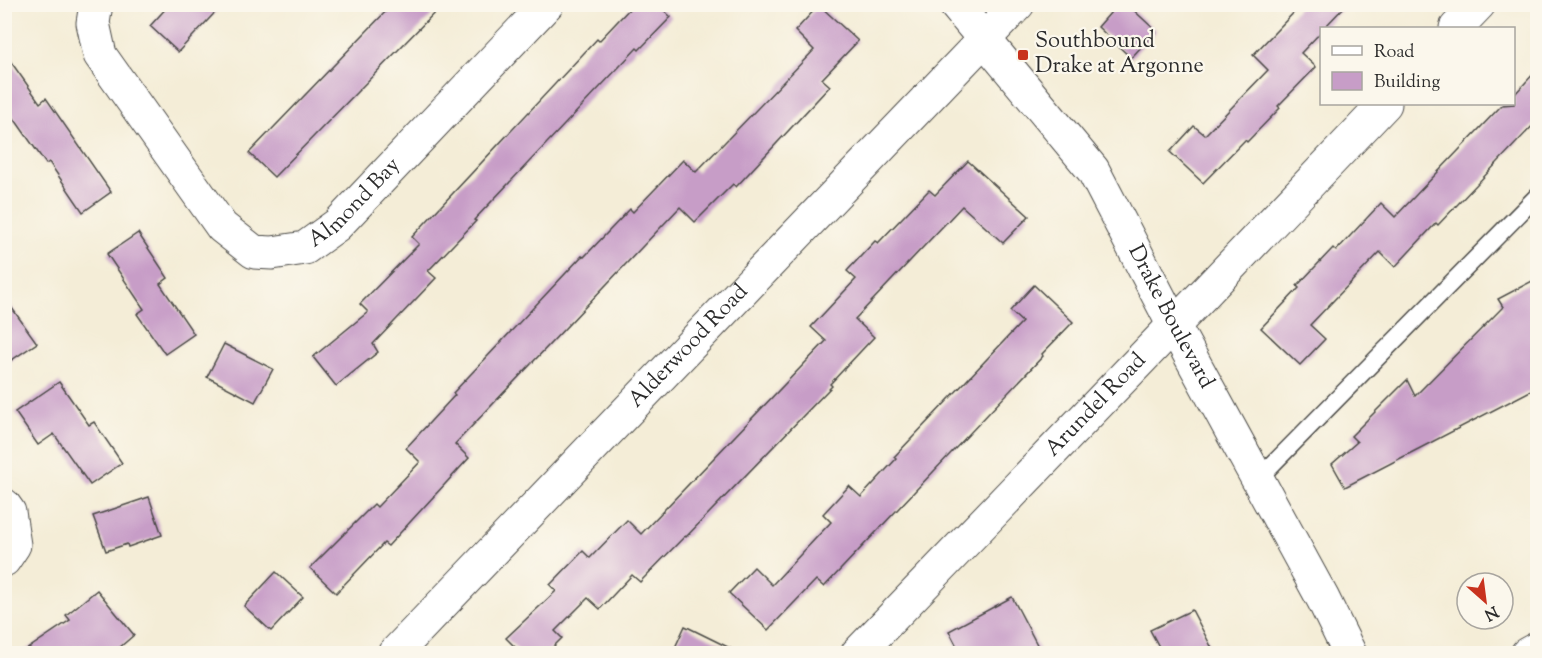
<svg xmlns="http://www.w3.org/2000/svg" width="1542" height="658" font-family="'Sorts Mill Goudy',serif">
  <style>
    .building { fill: #c79dc7 }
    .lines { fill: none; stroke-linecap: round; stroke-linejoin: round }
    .service-casing { stroke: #494845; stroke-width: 19 }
    .minor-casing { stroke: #494845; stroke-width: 35 }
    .tertiary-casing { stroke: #494845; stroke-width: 35 }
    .service { stroke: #fff; stroke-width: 16 }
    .minor { stroke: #fff; stroke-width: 33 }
    .tertiary { stroke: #fff; stroke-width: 33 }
    .poi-dot { fill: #c8321e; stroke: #fbf7ec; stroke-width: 2 }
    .labels { text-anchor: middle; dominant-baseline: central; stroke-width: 4.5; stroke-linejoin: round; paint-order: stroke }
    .poi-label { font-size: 22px; fill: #2b2b2b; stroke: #fbf7ec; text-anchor: start }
    .street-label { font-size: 22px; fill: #2b2b2b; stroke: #fbf7ec }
  </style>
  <rect width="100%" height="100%" fill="#fbf7ec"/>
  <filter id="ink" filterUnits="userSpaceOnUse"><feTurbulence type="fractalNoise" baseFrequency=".0167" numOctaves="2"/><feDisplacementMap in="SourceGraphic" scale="12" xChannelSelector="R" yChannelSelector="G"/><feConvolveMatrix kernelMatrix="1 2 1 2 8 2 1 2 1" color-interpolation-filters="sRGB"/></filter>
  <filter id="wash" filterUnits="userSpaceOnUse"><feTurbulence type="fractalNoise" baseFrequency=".008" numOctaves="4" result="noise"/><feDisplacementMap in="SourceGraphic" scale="24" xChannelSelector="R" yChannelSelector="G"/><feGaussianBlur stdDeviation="1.35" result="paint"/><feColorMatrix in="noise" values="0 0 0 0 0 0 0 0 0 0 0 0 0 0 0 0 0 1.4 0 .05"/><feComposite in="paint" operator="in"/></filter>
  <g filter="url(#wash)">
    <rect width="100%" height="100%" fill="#f4edd7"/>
    <g id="blocks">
      <g class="building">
        <polygon points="170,4 223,4 178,52 150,26"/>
        <polygon points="393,4 443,4 274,177 249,153"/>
        <polygon points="634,4 657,4 671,17 639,50 637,48 474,220 476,221 428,271 436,278 373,344 378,352 336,386 313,357 368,312 360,304 419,244 412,237 597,39 599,41"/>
        <polygon points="1118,4 1127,4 1156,31 1131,58 1098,27"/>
        <polygon points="1302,4 1347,4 1324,28 1322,28 1322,31 1301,53 1316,67 1278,106 1280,108 1247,142 1245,140 1203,183 1170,152 1194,126 1205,135 1268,70 1253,55"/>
        <polygon points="819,5 858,41 822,79 830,86 736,187 733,184 695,222 680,207 455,444 469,458 388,546 384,543 336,593 310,568 374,504 377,507 420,462 406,448 455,395 453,393 582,256 584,257 630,209 633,212 683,160 696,172 814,50 795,31"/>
        <polygon points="4,52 40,103 46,98 111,192 83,212 49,162 46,164 4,104"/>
        <polygon points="1538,69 1538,120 1438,225 1436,223 1395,267 1380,252 1310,325 1325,339 1300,365 1261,328 1299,288 1297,286 1333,248 1336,251 1381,203 1395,217 1502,105 1514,104 1514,95"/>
        <polygon points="968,161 1029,216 1003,243 962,206 855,319 874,337 830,384 832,386 686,537 685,536 640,582 632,575 600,609 588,598 555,631 562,638 546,654 522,654 506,638 556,591 550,585 583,551 590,558 627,520 641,534 826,341 811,327 856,279 847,271 875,241 878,243 929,190 935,195"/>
        <polygon points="138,233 168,278 160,284 194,334 165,354 137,314 144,309 107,254"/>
        <polygon points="1538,278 1538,387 1345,487 1332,464 1357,442 1351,436 1407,380 1415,396 1503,307 1498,299"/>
        <polygon points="1034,285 1073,322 1042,354 1043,356 824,587 816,580 768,630 729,593 754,567 772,585 831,522 823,514 849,486 861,497 896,459 894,457 1022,322 1010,311"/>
        <polygon points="4,297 37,343 4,365"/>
        <polygon points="224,344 273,369 255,402 207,377"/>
        <polygon points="59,382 89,425 94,422 122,463 90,485 54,434 38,445 15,412"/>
        <polygon points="149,497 162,535 128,547 127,544 106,551 93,516"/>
        <polygon points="276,572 303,597 271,631 244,606"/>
        <polygon points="97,590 134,635 112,654 20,654 70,620 66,615"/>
        <polygon points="1012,597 1042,654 961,654 949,631"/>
        <polygon points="1192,610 1215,654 1163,654 1150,630"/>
        <polygon points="685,626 742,654 672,654"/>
      </g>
    </g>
  </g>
  <g filter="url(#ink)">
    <use href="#blocks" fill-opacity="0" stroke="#494845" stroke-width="1.5"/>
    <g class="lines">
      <g class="service-casing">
        <polyline id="service" points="1257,480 1538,195"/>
      </g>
      <g class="minor-casing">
        <g id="minor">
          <path id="s1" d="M 96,4 L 93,23 L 100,55 L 222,227 L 254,252 L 272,253 L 305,248 L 337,225 L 547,4"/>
          <polyline points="1456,28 1479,4"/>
          <polyline points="4,505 9,512 14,545 4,560"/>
          <path id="s2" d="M 394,654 L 1018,4"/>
          <path id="s3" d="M 857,654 L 1201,297 L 1385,104"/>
        </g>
      </g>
      <g class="tertiary-casing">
        <g id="tertiary">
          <path id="s4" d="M 955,4 L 1093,170 L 1174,326 L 1323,599 L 1350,654"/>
          <polyline points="1527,654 1538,648"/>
        </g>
      </g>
      <use href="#service" class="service"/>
      <use href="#minor" class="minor"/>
      <use href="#tertiary" class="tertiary"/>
    </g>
  </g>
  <rect class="poi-dot" x="1017" y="49" width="12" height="12" rx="3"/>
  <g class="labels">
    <g class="poi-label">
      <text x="1035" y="42">Southbound<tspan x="1035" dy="25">Drake at Argonne</tspan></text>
    </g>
    <g class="street-label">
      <text stroke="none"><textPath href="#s1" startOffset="422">Almond Bay</textPath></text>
      <text stroke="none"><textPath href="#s4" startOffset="382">Drake Boulevard</textPath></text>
      <text stroke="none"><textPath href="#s2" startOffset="426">Alderwood Road</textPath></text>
      <text stroke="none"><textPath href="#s3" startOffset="345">Arundel Road</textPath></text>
    </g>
  </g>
  <rect width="1542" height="658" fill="none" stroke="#fbf7ec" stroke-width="24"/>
  <rect x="1320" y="27" width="195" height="78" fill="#fbf7ec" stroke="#a8a59f" stroke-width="1.5"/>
  <rect x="1332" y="46" width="30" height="9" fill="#ffffff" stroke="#a8a59f" stroke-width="1.5"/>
  <text x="1374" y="57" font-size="18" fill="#2b2b2b">Road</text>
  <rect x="1332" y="72" width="30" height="18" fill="#c79dc7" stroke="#a8a59f" stroke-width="1.5"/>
  <text x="1374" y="87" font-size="18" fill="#2b2b2b">Building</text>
  <g transform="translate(1485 601) rotate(152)"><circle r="28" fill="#fbf7ec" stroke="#a8a59f" stroke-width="1.5"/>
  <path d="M0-4.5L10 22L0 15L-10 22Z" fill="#c8321e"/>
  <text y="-9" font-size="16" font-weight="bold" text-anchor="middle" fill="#2b2b2b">N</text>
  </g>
</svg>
